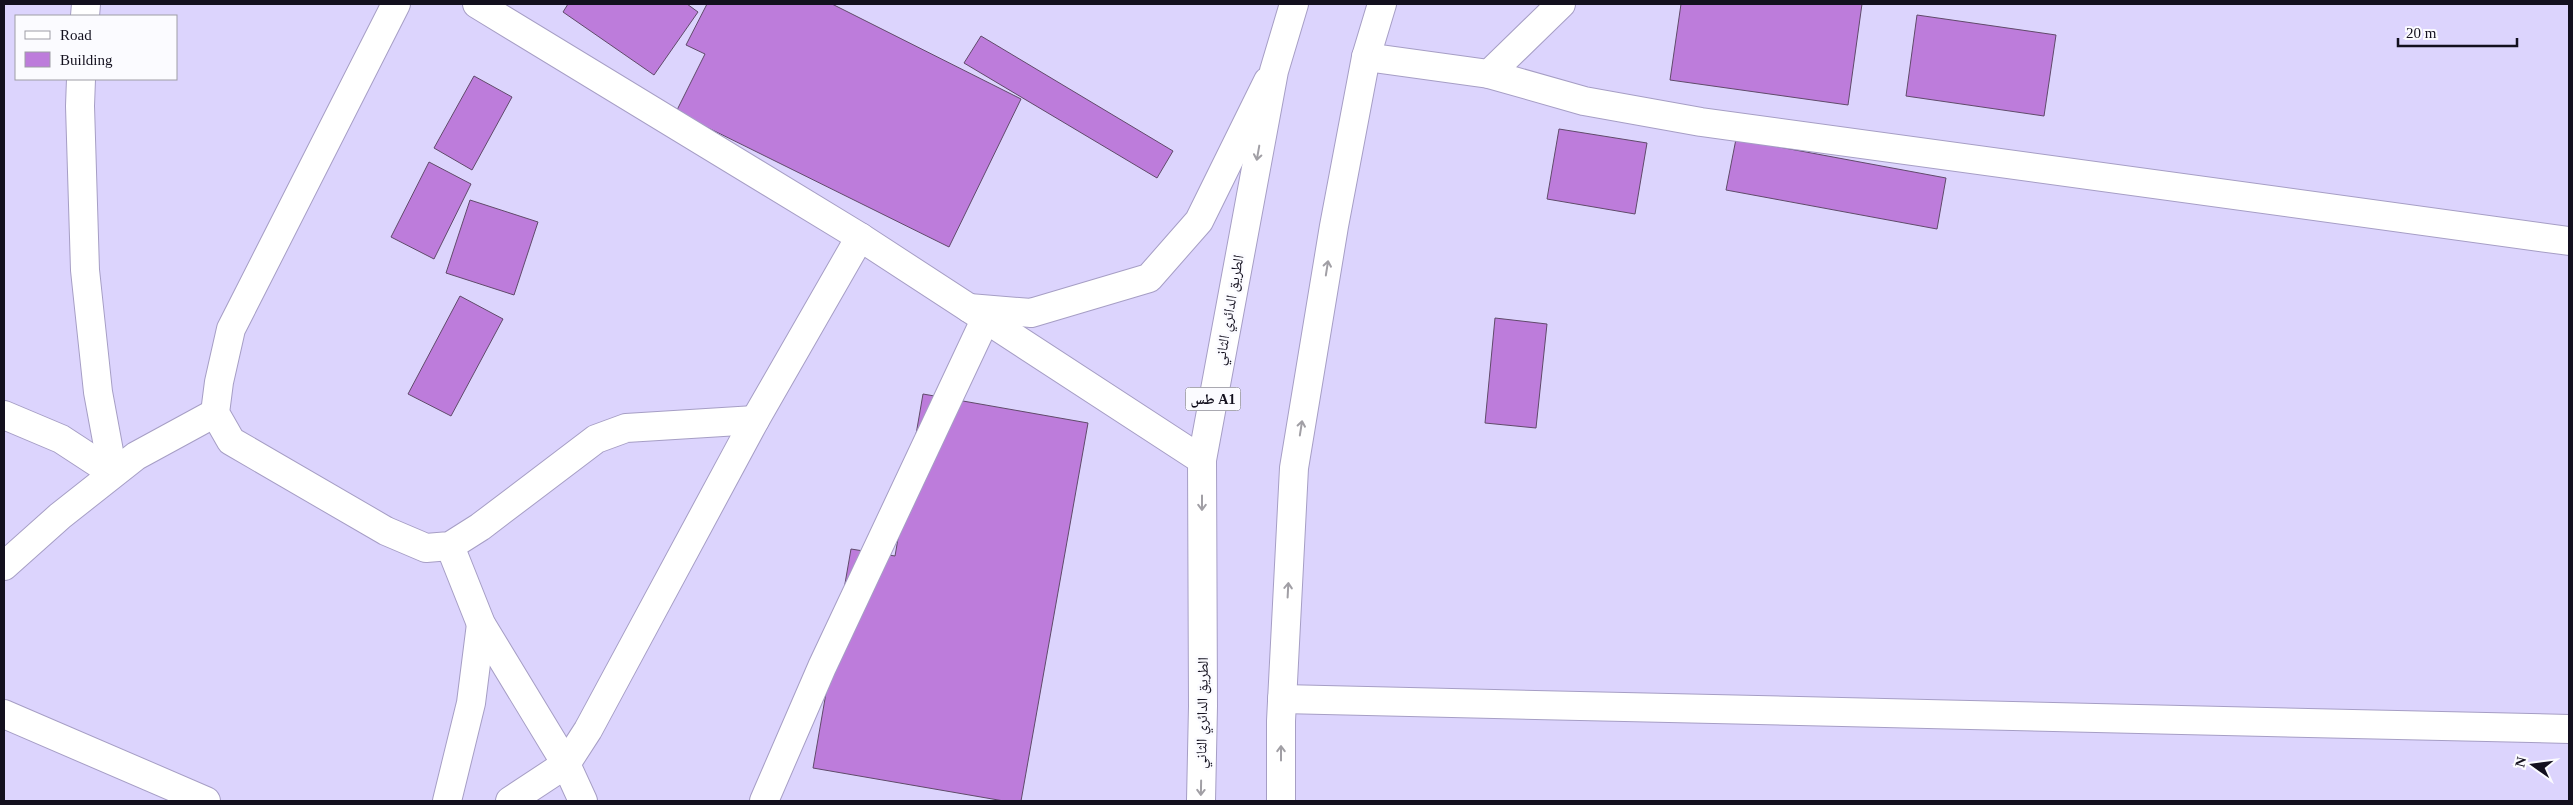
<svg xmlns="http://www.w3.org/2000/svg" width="2573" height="805" font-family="'Times New Roman','Noto Naskh Arabic',serif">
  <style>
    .building { fill: #bd7cdb; stroke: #604a6a }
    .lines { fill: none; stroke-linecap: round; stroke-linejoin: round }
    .street-casing { stroke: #a69ec5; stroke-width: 30 }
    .highway-casing { stroke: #a69ec5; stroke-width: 30 }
    .street { stroke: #fff; stroke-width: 28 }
    .highway { stroke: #fff; stroke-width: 28 }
    .oneway { stroke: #a19fa5 }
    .labels { text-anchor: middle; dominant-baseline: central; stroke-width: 5; stroke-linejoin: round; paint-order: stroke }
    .shield { fill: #fbfbff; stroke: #595662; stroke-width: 1 }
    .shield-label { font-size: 14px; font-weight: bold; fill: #13101e }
    .street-label { font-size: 15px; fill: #13101e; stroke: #fbfbff }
  </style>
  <rect width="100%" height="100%" fill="#dcd4fd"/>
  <g class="building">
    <polygon points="568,4 687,4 698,12 654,75 563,12"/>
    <polygon points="707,4 832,4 1021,99 949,247 676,112 705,54 686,45"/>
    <polygon points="1681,4 1862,4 1848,105 1670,80"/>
    <polygon points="1917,15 2056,35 2044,116 1906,96"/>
    <polygon points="981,36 1173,151 1157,178 964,63"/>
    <polygon points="474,76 512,97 472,170 434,148"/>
    <polygon points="1559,129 1647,143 1635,214 1547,199"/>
    <polygon points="1736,139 1946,178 1937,229 1726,190"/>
    <polygon points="429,162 471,184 434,259 391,237"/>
    <polygon points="470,200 538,222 514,295 446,273"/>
    <polygon points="460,296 503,319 451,416 408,394"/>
    <polygon points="1495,318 1547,324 1536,428 1485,423"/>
    <polygon points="923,394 1088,423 1021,801 1004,801 813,768 851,549 895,556"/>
  </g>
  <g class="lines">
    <g class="street-casing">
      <g id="street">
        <polyline points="396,4 231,329 219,382 215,413 231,441 386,531 426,548 450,546 480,527 596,439 626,428 755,420"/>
        <polyline points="477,4 860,237 1202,460"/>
        <polyline points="85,16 86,4"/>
        <polyline points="1366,57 1489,74 1561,4"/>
        <polyline points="1489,74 1584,101 1701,122 2569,241"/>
        <polyline points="81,79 80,106 85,270 98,392 113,473"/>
        <polyline points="969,308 1031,313 1149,278 1199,221 1268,81"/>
        <polyline points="4,415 61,439 113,473"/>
        <polyline points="450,546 481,624 566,764 583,801"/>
        <polyline points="4,566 60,516 136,456 215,413"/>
        <polyline points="1282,699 2569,729"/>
        <polyline points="4,714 206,801"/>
        <polyline points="447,801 471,703 481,624"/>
        <polyline points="510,801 566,764 588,730 755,420 860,237"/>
        <polyline points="764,801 822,667 985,320"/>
      </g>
    </g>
    <g class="highway-casing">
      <g id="highway">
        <polyline points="1201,801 1203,706 1202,460 1274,71 1294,4"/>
        <polyline points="1281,801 1281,721 1294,468 1334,226 1366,57 1382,4"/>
      </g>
    </g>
    <use href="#street" class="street"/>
    <use href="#highway" class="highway"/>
  </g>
  <defs><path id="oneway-shaft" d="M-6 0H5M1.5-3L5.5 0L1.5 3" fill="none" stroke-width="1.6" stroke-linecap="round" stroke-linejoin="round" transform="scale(1.25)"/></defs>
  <g class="oneway">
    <use href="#oneway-shaft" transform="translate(1258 153) rotate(100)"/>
    <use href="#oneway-shaft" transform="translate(1327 268) rotate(-81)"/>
    <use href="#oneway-shaft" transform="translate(1301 428) rotate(-81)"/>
    <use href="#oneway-shaft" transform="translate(1202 503) rotate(90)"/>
    <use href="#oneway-shaft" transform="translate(1288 590) rotate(-87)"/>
    <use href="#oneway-shaft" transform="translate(1281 753) rotate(-90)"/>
    <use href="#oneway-shaft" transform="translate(1201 788) rotate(91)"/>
  </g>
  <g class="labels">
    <rect class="shield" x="1185.5" y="387.5" width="55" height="23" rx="4"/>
    <g class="shield-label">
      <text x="1213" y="399">طس A1</text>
    </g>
    <g class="street-label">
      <text transform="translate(1229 310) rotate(-80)">الطريق الدائري الثاني</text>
      <text transform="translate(1202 713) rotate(-89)">الطريق الدائري الثاني</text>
    </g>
  </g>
  <rect width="2573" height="805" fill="none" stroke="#13101e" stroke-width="10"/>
  <rect x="15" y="15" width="162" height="65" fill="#fbfbff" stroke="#9e9da5"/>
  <rect x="25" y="31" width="25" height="8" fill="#ffffff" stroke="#9e9da5"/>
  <text x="60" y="40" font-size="15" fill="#13101e">Road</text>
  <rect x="25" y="52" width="25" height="15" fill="#bd7cdb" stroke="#9e9da5"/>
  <text x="60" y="65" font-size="15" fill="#13101e">Building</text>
  <g transform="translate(2533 765) rotate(284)" stroke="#fbfbff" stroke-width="4" paint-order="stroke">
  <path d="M0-4L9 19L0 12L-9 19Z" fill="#13101e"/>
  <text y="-8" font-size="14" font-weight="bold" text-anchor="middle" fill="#13101e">N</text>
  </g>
  <path d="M2398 38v8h119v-8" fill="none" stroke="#13101e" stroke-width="2.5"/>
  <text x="2406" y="38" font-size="15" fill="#13101e" stroke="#fbfbff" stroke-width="4" paint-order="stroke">20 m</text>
</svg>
